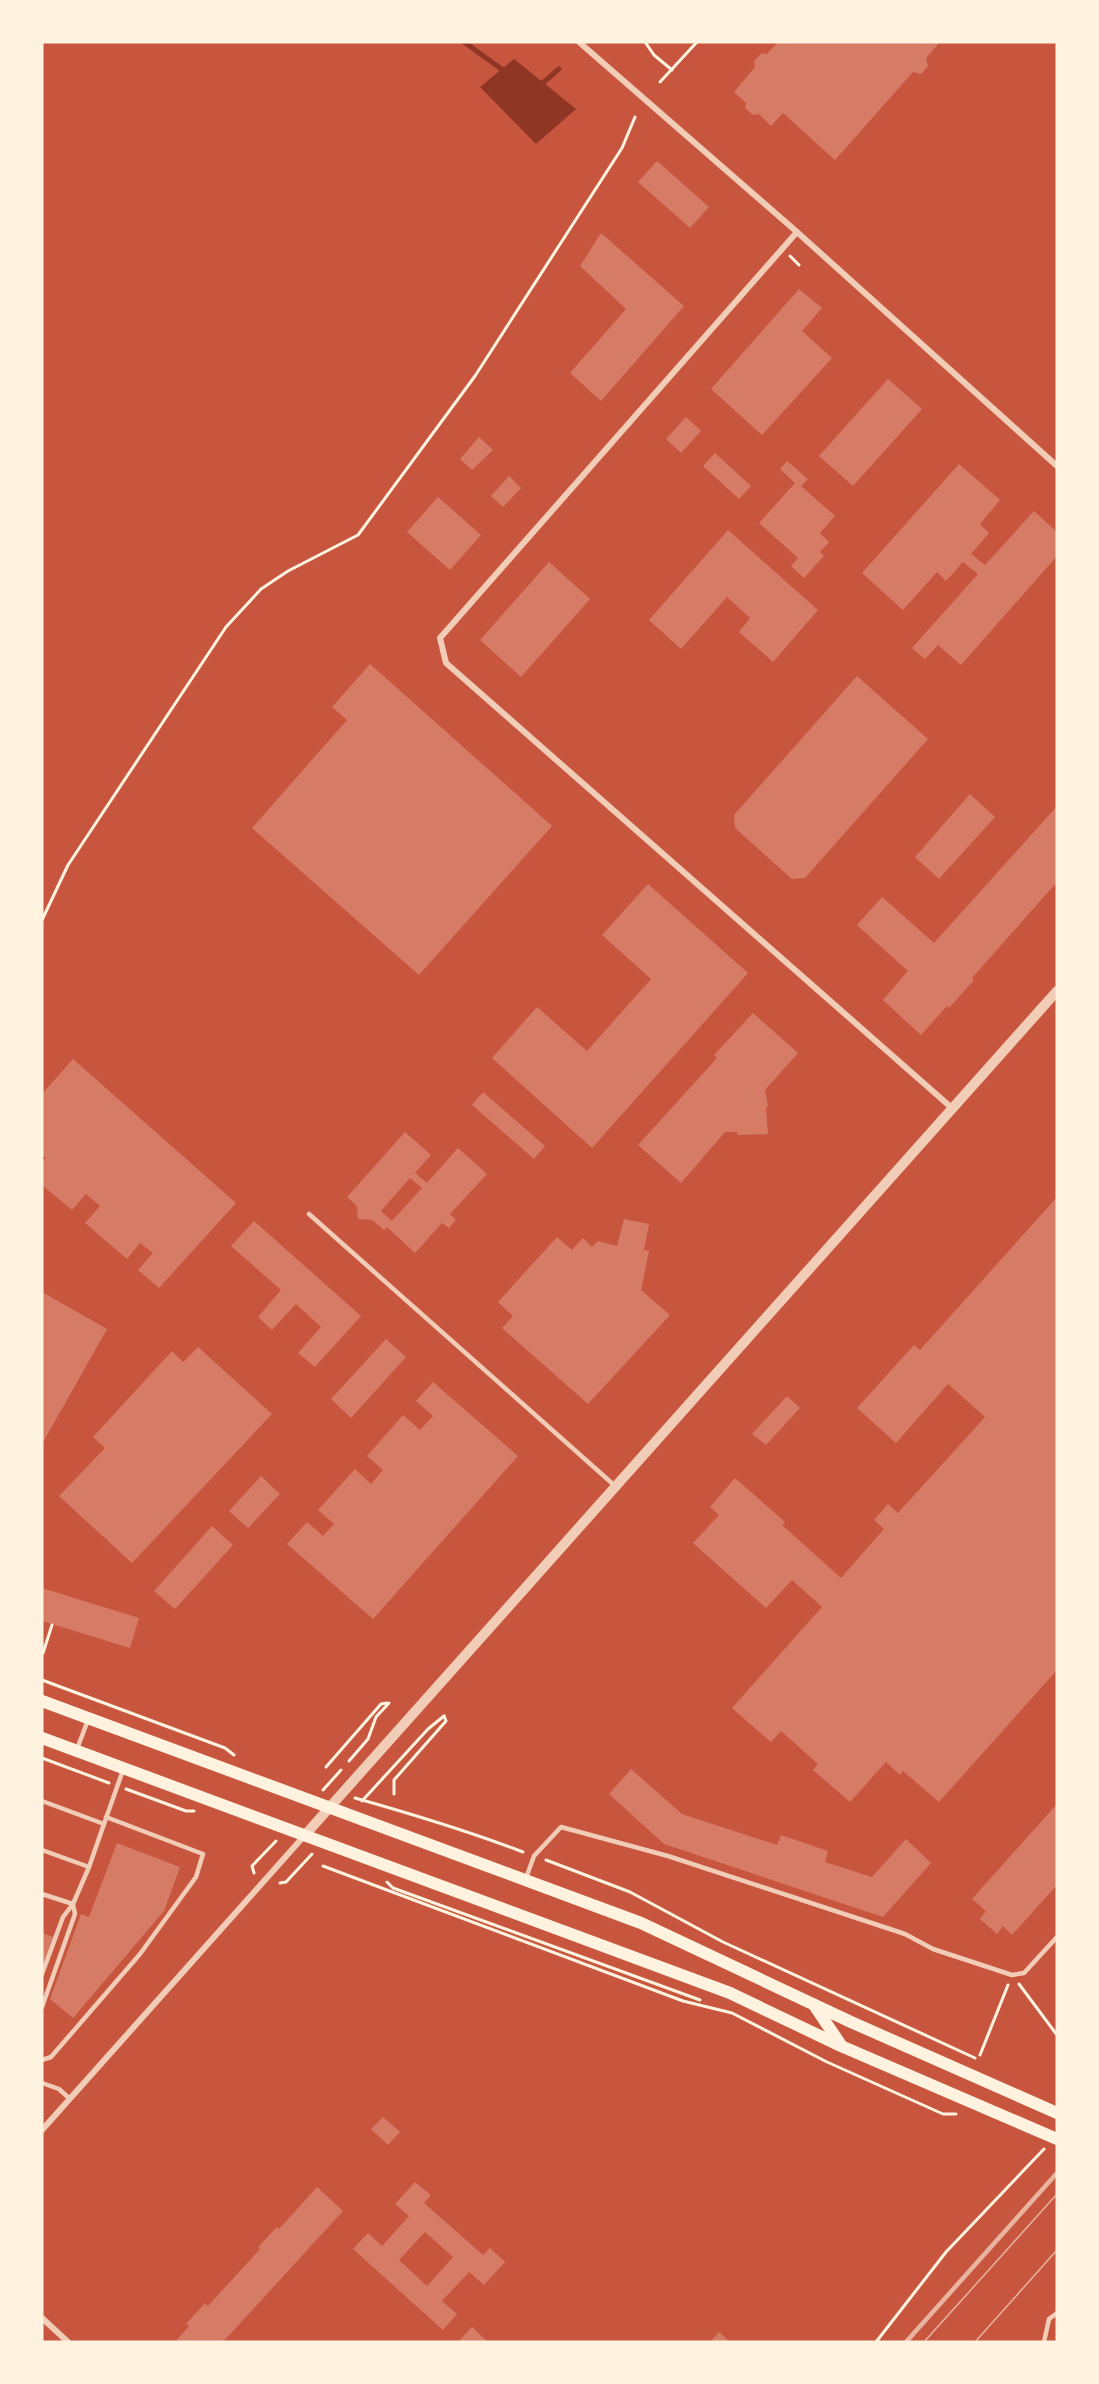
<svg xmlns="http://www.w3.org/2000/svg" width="1099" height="2384" font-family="Ubuntu,sans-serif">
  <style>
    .water { fill: #8f3625 }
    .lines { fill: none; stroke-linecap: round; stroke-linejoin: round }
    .stream { stroke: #8f3625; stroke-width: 5 }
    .building { fill: #d67c66; fill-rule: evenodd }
    .path { stroke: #fff3e0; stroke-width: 3 }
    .service { stroke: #f1ccb7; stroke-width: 4.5 }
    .minor { stroke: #f1ccb7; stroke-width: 6 }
    .tertiary { stroke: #f1ccb7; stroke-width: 10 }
    .secondary { stroke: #fff3e0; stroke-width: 12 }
    .tram { stroke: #e9b49f; stroke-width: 1.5 }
    .rail { stroke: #e9b49f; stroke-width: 4.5 }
  </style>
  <rect width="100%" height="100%" fill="#c8553d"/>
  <polygon class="water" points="514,59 576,109 536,144 480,87"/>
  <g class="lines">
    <g class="stream">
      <polyline points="464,42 507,73"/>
      <polyline points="538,87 559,69"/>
    </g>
  </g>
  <g class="building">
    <polygon points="778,42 940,42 926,58 928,66 921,74 913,72 835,160 783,113 771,126 759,114 753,115 745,108 746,103 734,92 755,67 754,61 762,53 767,54"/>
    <polygon points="657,161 709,207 690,228 638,182"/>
    <polygon points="601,233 684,306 601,401 570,373 626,309 580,266"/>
    <polygon points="799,289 822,308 802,331 832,358 762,435 711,389"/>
    <polygon points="888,379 922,409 853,486 819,456"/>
    <polygon points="686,417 701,431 681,453 666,439"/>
    <polygon points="479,437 493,450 472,470 460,459"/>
    <polygon points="715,453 751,486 739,499 703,466"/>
    <polygon points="787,461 808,479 801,486 835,516 820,533 829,542 820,552 824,556 804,578 791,566 798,558 759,523 795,483 780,469"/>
    <polygon points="959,464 1000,500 980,524 989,533 971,554 985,565 1034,511 1057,532 1057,556 961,665 938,645 925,659 912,648 978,574 963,562 946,581 937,572 903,610 862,573"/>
    <polygon points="509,476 521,488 503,507 491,496"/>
    <polygon points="438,497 481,535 450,570 407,532"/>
    <polygon points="728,530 818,610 773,662 739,632 750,618 727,597 681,649 649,620"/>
    <polygon points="549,562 590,599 521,677 480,640"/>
    <polygon points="370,664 552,826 419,975 252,828 347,720 332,707"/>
    <polygon points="857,676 928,739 805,878 792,879 735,828 734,815"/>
    <polygon points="970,794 995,817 939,879 915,857"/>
    <polygon points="1057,806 1057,882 972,978 974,980 949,1008 947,1006 921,1035 883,1000 908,971 857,925 882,897 934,943"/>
    <polygon points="648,884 748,973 592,1148 492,1058 537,1007 587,1051 651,979 602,935"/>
    <polygon points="753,1013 798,1053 765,1090 768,1106 766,1108 768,1134 737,1135 737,1132 725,1132 681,1183 638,1145 717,1058 714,1055"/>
    <polygon points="73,1059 236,1203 159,1288 138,1270 153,1253 140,1243 127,1259 85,1223 100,1206 86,1194 72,1210 42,1185 42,1162 46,1158 42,1155 42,1094"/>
    <polygon points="483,1092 545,1146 534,1159 472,1105"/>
    <path d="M 405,1132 L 431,1155 L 415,1173 L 427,1183 L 458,1148 L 487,1174 L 450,1214 L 456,1220 L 449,1228 L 442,1223 L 415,1253 L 387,1227 L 384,1230 L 372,1220 L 358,1219 L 357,1206 L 347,1197 ZM 410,1178 L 422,1188 L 392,1221 L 381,1211 Z"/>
    <polygon points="1057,1197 1057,1670 939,1802 903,1771 900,1775 886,1762 850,1802 813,1770 818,1764 781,1731 771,1742 732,1708 822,1607 792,1580 766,1608 693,1543 719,1515 710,1507 735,1478 785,1522 782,1525 841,1578 884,1529 874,1520 888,1504 898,1513 985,1417 948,1384 896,1443 857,1408 914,1345 920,1350"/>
    <polygon points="624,1219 649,1224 644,1250 649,1251 641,1290 670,1315 588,1404 502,1328 513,1316 498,1302 557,1237 572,1250 583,1238 592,1247 598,1241 617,1246"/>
    <polygon points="254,1221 361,1316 315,1367 298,1353 321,1327 296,1304 272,1330 258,1317 281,1290 231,1246"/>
    <polygon points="42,1292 107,1329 42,1444"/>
    <polygon points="386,1339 406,1357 351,1418 331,1399"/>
    <polygon points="198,1347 272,1414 132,1563 59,1496 105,1448 93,1437 172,1351 183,1362"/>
    <polygon points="433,1382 518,1456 373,1619 287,1544 307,1522 323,1536 334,1524 318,1510 355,1469 371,1484 383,1470 367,1456 403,1415 420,1430 433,1416 416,1401"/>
    <polygon points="787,1396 800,1408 766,1445 752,1434"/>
    <polygon points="261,1476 280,1494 248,1528 229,1511"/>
    <polygon points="212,1526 233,1545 175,1609 154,1591"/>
    <polygon points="42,1588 139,1618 130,1648 42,1621"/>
    <polygon points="631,1769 682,1814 777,1845 781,1835 828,1851 825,1862 872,1877 906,1839 931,1863 883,1917 664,1844 609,1794"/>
    <polygon points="1057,1804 1057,1885 1012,1935 1003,1926 997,1934 980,1919 986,1911 972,1899"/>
    <polygon points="117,1843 180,1867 164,1911 73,2018 50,1999 81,1914 89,1917"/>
    <polygon points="42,1933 53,1937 42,1967"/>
    <polygon points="383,2117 400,2132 388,2145 371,2129"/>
    <path d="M 415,2182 L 431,2195 L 424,2203 L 483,2255 L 490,2248 L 505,2262 L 484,2285 L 469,2272 L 442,2301 L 457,2314 L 443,2330 L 353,2249 L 368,2233 L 382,2246 L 409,2216 L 395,2204 ZM 425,2232 L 453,2257 L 427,2286 L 399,2260 Z"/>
    <polygon points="317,2187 343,2211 223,2342 175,2342 189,2326 186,2324 205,2303 208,2306 260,2249 258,2247 277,2227 279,2229"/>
    <polygon points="472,2327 488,2342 458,2342"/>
    <polygon points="719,2332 730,2342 710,2342"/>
  </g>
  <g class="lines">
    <g class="path">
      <polyline points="645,42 654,55 672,70"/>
      <polyline points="660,82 697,42"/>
      <polyline points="790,256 799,265"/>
      <polyline points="42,920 68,865 226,627 261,589 288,571 358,535 475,376 622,148 635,117"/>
      <polyline points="43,1653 52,1625"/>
      <polyline points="42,1680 225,1748 234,1755"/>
      <polyline points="42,1758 109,1783"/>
      <polyline points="349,1761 368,1739 376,1717 389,1703"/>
      <polyline points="326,1767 381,1704 387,1703"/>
      <polyline points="126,1789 186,1811 194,1811"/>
      <polyline points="323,1790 341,1770"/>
      <polyline points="394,1794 394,1780 446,1721 444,1716"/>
      <path d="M 355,1798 C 412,1814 468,1831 523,1852"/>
      <polyline points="362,1801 428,1729 444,1716"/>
      <polyline points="546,1860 630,1892 723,1942 975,2058"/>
      <polyline points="323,1866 683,2001 732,2013 827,2062 943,2114 956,2114"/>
      <polyline points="254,1873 252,1866 276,1841"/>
      <polyline points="387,1882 393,1888 700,2000"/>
      <polyline points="280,1883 286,1882 312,1854"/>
      <polyline points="1019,1984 1057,2035"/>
      <polyline points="980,2055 1008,1985"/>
      <polyline points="876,2342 946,2252 1044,2149"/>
    </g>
    <g class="service">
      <polyline points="309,1214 614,1485"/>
      <polyline points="77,1749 88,1720"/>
      <polyline points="42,1801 104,1824 123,1770"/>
      <polyline points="42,1850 89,1867"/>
      <polyline points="526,1878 534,1856 561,1827 668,1856 905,1934 933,1949 1012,1975 1024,1973 1057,1937"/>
      <polyline points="42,1894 73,1904"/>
      <polyline points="42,1974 63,1917 73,1904 89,1867 104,1824"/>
      <polyline points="42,2007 75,1914 73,1905"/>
      <polyline points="42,2060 51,2057 140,1954 196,1877 203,1854 106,1817"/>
      <polyline points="42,2083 59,2089 70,2099"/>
      <polyline points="1044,2342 1049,2319 1057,2313"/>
    </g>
    <g class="minor">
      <polyline points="579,42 797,232 1057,466"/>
      <polyline points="797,232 440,638 446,663 953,1109"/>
      <polyline points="42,2130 305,1835"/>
      <polyline points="42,2318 68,2342"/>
    </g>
    <polyline class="tertiary" points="305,1835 1057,991"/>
    <g class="secondary">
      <polyline points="42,1701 641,1923 851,2022 1057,2113"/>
      <polyline points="42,1738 730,1993 841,2046 1057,2139"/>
      <polyline points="814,2005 841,2045"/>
    </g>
    <g class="tram">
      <polyline points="924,2342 1057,2194"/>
      <polyline points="975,2342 1057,2250"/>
    </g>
    <polyline class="rail" points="906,2342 1057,2173"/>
  </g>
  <rect width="1099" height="2384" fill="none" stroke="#fff3e0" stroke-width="87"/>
</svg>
